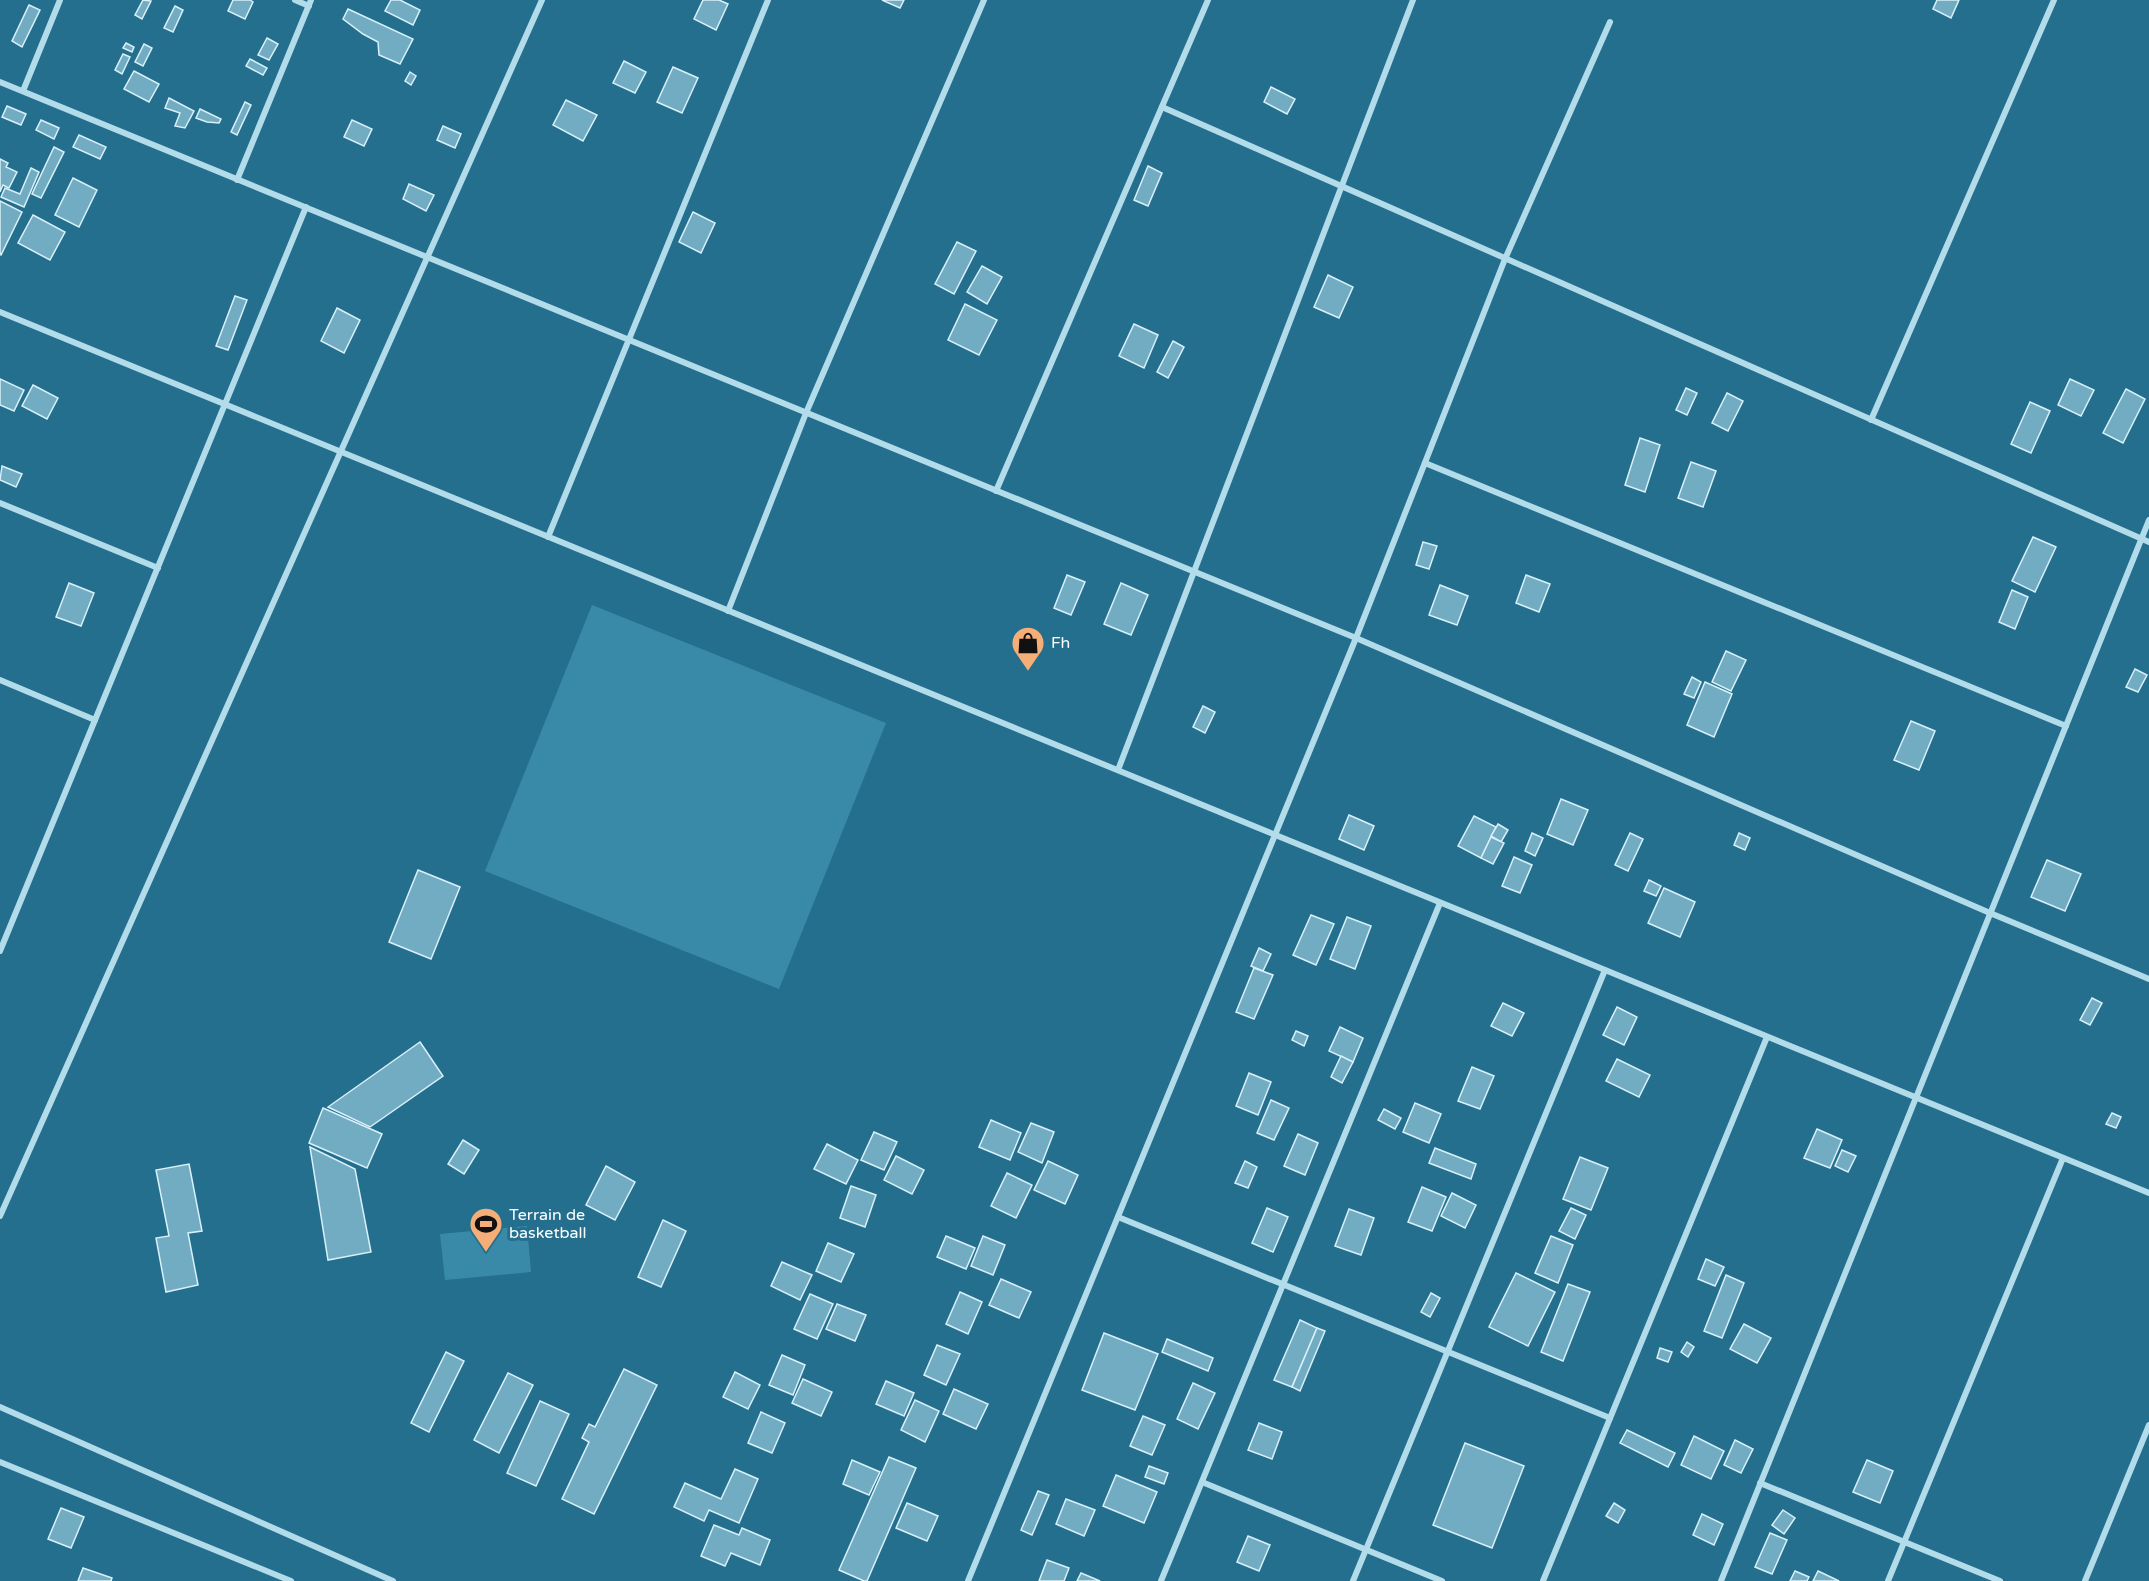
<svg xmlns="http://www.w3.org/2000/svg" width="2149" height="1581" font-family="'Varela Round',sans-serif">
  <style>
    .green { fill: #398aa9 }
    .building { fill: #72acc3; stroke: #d8f0f8; stroke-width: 1.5 }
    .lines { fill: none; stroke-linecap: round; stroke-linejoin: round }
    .minor { stroke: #b3dceb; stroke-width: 6 }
    .labels { text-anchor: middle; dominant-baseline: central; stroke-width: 6; stroke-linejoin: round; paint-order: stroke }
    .poi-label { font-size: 16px; fill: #fff; stroke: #246f8d; text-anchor: start }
  </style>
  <rect width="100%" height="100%" fill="#246f8d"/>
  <g class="green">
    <polygon points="592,605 886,723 779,989 485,871"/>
    <polygon points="527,1226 531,1272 445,1280 440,1234"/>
  </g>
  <g class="building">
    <polygon points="143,0 151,1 142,19 135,15"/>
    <polygon points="233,0 250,0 253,2 245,19 228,11"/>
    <polygon points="391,0 400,0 420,10 413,25 385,11"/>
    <polygon points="703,0 719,0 728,4 716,30 694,19"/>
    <polygon points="882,0 904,0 900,8"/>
    <polygon points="1937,0 1959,0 1951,18 1933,9"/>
    <polygon points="29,5 40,10 22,47 12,41"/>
    <polygon points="175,6 183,10 173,32 164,28"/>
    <polygon points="348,9 413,39 400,64 379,55 378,42 363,34 343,19"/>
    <polygon points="267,38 278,44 269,60 258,55"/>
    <polygon points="126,43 134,47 132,52 123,48"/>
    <polygon points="144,44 152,48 143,66 135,62"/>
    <polygon points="123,54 130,57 122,74 115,70"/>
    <polygon points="250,59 267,68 263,75 246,66"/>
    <polygon points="624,61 646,72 635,93 613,83"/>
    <polygon points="673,67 698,78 682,113 657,102"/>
    <polygon points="134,71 159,84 149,102 124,89"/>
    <polygon points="410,72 416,76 411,85 405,81"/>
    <polygon points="1271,87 1295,99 1287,114 1264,102"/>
    <polygon points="169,98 194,111 185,128 175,126 180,113 165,108"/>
    <polygon points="566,100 597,115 583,141 553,125"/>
    <polygon points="245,102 251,105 237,135 231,132"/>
    <polygon points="7,106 26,114 21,125 2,117"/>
    <polygon points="200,109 221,119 219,123 207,122 196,118"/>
    <polygon points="41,120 59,128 54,139 36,130"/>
    <polygon points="352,120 372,129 364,146 344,137"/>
    <polygon points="443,126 461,134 455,148 437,140"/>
    <polygon points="79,135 106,147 100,159 73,147"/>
    <polygon points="54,147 64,152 41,198 32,194"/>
    <polygon points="0,159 8,163 6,167 17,172 9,188 3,185 0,192"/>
    <polygon points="1148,166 1162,173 1148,206 1134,200"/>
    <polygon points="31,168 39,172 24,207 1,197 5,188 20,194"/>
    <polygon points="73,178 97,190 79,227 55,215"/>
    <polygon points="409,184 434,195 426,211 403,199"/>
    <polygon points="0,201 22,212 1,255 0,254"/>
    <polygon points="693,212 715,223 701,253 679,242"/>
    <polygon points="33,215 65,232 50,260 18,243"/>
    <polygon points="957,242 976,251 954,294 935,284"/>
    <polygon points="982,266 1002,277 987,304 967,292"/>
    <polygon points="1328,275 1353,287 1339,318 1314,307"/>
    <polygon points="235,296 247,300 228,350 216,346"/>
    <polygon points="965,304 997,320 979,355 948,340"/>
    <polygon points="337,308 360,320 344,353 321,341"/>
    <polygon points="1134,324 1158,335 1144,368 1119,356"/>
    <polygon points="1173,341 1184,347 1168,378 1157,372"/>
    <polygon points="0,379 24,390 14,411 0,405"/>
    <polygon points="2070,379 2094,390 2081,416 2058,405"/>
    <polygon points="33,385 58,398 47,419 22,406"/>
    <polygon points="1686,388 1697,393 1687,415 1676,410"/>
    <polygon points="2126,389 2145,399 2123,443 2103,433"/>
    <polygon points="1727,393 1743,401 1728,431 1712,423"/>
    <polygon points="2030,402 2050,411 2031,453 2011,444"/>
    <polygon points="1640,438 1660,445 1645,492 1625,485"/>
    <polygon points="1691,462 1716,471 1703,507 1678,498"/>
    <polygon points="2,466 22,474 16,487 0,480"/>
    <polygon points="2033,537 2056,547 2035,592 2012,581"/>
    <polygon points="1423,542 1437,546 1429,569 1416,565"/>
    <polygon points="1067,575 1085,582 1071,615 1054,608"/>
    <polygon points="1526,575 1550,584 1539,612 1516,603"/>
    <polygon points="69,583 94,593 81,626 56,617"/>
    <polygon points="1121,583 1148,595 1131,635 1104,624"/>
    <polygon points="1440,585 1468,596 1457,625 1429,615"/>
    <polygon points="2012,590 2028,597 2015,629 1999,622"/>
    <polygon points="1726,651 1746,660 1731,691 1712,682"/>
    <polygon points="2135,669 2147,675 2138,692 2126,687"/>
    <polygon points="1692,677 1701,682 1694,698 1684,694"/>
    <polygon points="1705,682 1732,694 1714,737 1687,725"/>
    <polygon points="1203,706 1215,712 1205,733 1193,727"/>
    <polygon points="1911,721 1935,731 1919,770 1894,760"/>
    <polygon points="1561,799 1588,810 1573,845 1547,834"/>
    <polygon points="1349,815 1374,826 1364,850 1339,839"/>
    <polygon points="1474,816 1496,827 1481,858 1458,846"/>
    <polygon points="1498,824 1508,830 1501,842 1491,836"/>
    <polygon points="1532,833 1543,838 1535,856 1525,851"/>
    <polygon points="1630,833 1643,839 1628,871 1615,865"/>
    <polygon points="1739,833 1750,838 1745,850 1734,845"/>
    <polygon points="1491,837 1504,843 1493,864 1481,858"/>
    <polygon points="1514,857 1532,865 1520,893 1502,886"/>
    <polygon points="2047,860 2081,874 2065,911 2031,897"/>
    <polygon points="418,870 460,887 431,959 389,942"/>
    <polygon points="1649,880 1661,886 1656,896 1644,891"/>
    <polygon points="1664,888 1695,902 1680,937 1648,923"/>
    <polygon points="1311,915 1334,924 1316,965 1293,955"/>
    <polygon points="1347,917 1371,926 1355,969 1330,959"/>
    <polygon points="1259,948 1271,954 1263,971 1251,966"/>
    <polygon points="1254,968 1273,975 1254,1019 1236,1012"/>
    <polygon points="2092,998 2102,1003 2090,1025 2080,1020"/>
    <polygon points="1503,1003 1524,1013 1512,1036 1491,1026"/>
    <polygon points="1617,1007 1637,1017 1624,1045 1603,1035"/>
    <polygon points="1340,1027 1363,1038 1353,1062 1329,1051"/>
    <polygon points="1296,1031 1308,1036 1304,1046 1292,1040"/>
    <polygon points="420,1042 443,1076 370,1127 328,1107"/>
    <polygon points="1341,1056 1353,1062 1342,1083 1331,1077"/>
    <polygon points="1617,1059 1650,1075 1639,1097 1606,1081"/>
    <polygon points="1472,1067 1494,1076 1480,1109 1458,1101"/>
    <polygon points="1249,1073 1271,1082 1258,1115 1236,1106"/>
    <polygon points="1271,1100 1289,1108 1274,1140 1257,1133"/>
    <polygon points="1415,1103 1441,1114 1429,1143 1403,1132"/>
    <polygon points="323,1108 382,1134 367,1168 309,1143"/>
    <polygon points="1384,1109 1401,1118 1395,1129 1378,1120"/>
    <polygon points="2112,1113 2121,1117 2116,1128 2106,1124"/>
    <polygon points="991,1120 1021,1133 1010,1160 979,1147"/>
    <polygon points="1031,1123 1054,1132 1042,1163 1018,1152"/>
    <polygon points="1817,1129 1842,1140 1830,1168 1804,1158"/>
    <polygon points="874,1132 897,1142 884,1170 861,1160"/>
    <polygon points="1298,1134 1318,1143 1305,1175 1284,1166"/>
    <polygon points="463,1140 479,1150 464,1174 448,1164"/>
    <polygon points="827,1144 858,1160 846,1184 814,1169"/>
    <polygon points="310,1147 355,1169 371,1252 328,1260"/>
    <polygon points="1435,1148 1476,1164 1471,1179 1429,1163"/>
    <polygon points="1842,1150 1856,1156 1848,1172 1835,1166"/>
    <polygon points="896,1156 924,1170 912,1194 884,1180"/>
    <polygon points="1580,1157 1608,1168 1591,1210 1563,1199"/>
    <polygon points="1048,1161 1078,1175 1065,1204 1034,1190"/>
    <polygon points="1245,1161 1257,1167 1248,1188 1235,1183"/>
    <polygon points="189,1164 202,1231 188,1233 198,1285 166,1292 156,1238 169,1236 156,1170"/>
    <polygon points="606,1166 635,1182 615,1220 586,1205"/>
    <polygon points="1007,1173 1032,1185 1016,1218 991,1206"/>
    <polygon points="851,1186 876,1195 865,1227 840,1218"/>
    <polygon points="1422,1187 1446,1197 1432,1231 1408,1222"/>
    <polygon points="1452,1193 1476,1205 1465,1228 1441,1216"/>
    <polygon points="1267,1208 1288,1217 1273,1252 1252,1243"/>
    <polygon points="1571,1208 1586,1215 1575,1239 1559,1231"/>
    <polygon points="1349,1209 1374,1218 1361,1255 1335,1246"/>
    <polygon points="663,1220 686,1231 661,1287 638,1277"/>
    <polygon points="946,1236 975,1248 966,1269 937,1257"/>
    <polygon points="983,1236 1005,1245 993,1275 971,1266"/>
    <polygon points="1551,1236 1573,1245 1558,1283 1535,1273"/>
    <polygon points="828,1243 854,1254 841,1282 816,1271"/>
    <polygon points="1706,1259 1724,1267 1715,1286 1698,1279"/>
    <polygon points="782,1262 812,1275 800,1300 771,1286"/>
    <polygon points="1516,1273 1555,1292 1528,1346 1489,1327"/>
    <polygon points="1726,1275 1744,1283 1722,1338 1704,1331"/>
    <polygon points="1001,1279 1031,1292 1019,1318 989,1305"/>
    <polygon points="1568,1284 1590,1292 1563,1361 1541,1352"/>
    <polygon points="960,1292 982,1302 968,1334 946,1324"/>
    <polygon points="1431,1293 1440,1298 1430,1317 1421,1312"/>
    <polygon points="810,1294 833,1304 817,1339 794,1329"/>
    <polygon points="837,1304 866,1315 855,1341 826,1329"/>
    <polygon points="1300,1320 1317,1328 1292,1387 1274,1380"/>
    <polygon points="1744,1324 1771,1338 1757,1363 1730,1349"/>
    <polygon points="1317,1328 1325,1331 1300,1391 1292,1387"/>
    <polygon points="1104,1333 1158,1354 1135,1410 1082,1390"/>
    <polygon points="1167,1339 1213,1358 1208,1371 1162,1352"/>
    <polygon points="1687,1342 1694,1347 1688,1357 1681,1352"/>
    <polygon points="937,1345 960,1354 946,1385 924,1375"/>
    <polygon points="1660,1348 1672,1352 1668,1362 1657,1358"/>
    <polygon points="446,1352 464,1361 429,1432 411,1423"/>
    <polygon points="782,1355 805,1365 793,1395 769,1385"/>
    <polygon points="624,1369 657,1385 594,1514 562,1499 589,1442 582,1438 589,1424 595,1427"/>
    <polygon points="735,1372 760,1385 748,1409 723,1397"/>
    <polygon points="508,1373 533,1385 499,1453 474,1440"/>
    <polygon points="803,1379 832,1392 821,1416 792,1403"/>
    <polygon points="886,1381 914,1393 904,1416 876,1404"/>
    <polygon points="1193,1383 1215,1393 1198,1429 1177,1419"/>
    <polygon points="954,1389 988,1404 976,1429 943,1414"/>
    <polygon points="915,1400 939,1411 925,1442 901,1430"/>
    <polygon points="540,1401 569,1414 536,1486 507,1473"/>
    <polygon points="761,1412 785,1423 772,1453 748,1443"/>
    <polygon points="1143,1416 1165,1425 1152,1455 1130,1446"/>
    <polygon points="1259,1423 1282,1432 1272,1459 1248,1450"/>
    <polygon points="1627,1430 1675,1453 1668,1467 1620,1443"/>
    <polygon points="1694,1436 1724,1451 1711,1479 1681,1465"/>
    <polygon points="1735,1440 1753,1449 1741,1473 1724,1465"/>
    <polygon points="1465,1443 1524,1466 1492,1548 1433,1525"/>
    <polygon points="889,1457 916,1468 867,1581 864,1581 839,1570"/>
    <polygon points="852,1460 880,1472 869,1495 843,1484"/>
    <polygon points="1867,1460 1893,1471 1880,1503 1853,1492"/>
    <polygon points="1149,1466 1168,1473 1164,1484 1145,1477"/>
    <polygon points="735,1469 758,1479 739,1523 709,1510 704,1521 674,1507 685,1483 721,1499"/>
    <polygon points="1116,1475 1157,1492 1144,1523 1103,1506"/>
    <polygon points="1038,1491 1049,1495 1032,1535 1021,1530"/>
    <polygon points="1066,1499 1095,1510 1084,1536 1056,1524"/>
    <polygon points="907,1503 938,1516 927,1541 896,1528"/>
    <polygon points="1614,1503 1625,1510 1618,1523 1606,1516"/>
    <polygon points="61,1508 84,1517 71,1548 48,1539"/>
    <polygon points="1783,1510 1795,1518 1784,1534 1772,1525"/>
    <polygon points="1702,1514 1723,1524 1714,1545 1693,1535"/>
    <polygon points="714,1525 739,1535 742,1528 770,1540 760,1565 731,1553 725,1566 701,1556"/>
    <polygon points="1770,1533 1787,1540 1772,1574 1755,1567"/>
    <polygon points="1248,1536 1270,1545 1259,1571 1237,1562"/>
    <polygon points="1047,1560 1069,1568 1064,1581 1039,1581"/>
    <polygon points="83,1568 112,1578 111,1581 78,1581"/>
    <polygon points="1795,1571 1809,1577 1807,1581 1790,1581"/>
    <polygon points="1818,1571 1839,1581 1813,1581"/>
    <polygon points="1081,1573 1100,1581 1077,1581"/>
  </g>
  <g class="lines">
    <g class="minor">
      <polyline points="295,0 309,6"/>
      <polyline points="0,82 1356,638 1990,913 2149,979"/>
      <polyline points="23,91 60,0"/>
      <polyline points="1162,107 2149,542"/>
      <polyline points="237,180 311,0"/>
      <polyline points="0,312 2149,1193"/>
      <polyline points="1871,420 2054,0"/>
      <polyline points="1425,463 2066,726"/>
      <polyline points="996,491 1208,0"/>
      <polyline points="0,503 158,568"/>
      <polyline points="548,537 768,0"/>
      <polyline points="728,611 806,413 984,0"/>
      <polyline points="0,680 95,720"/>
      <polyline points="1118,770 1413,0"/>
      <polyline points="0,951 306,207"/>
      <polyline points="0,1216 542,0"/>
      <polyline points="1118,1217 1610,1418"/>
      <polyline points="0,1407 393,1581"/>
      <polyline points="0,1462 291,1581"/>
      <polyline points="1202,1482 1442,1581"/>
      <polyline points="1760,1483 2000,1581"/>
      <polyline points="968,1581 1356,638 1505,259 1610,22"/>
      <polyline points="1161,1581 1440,903"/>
      <polyline points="1353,1581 1605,970"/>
      <polyline points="1543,1581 1767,1037"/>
      <polyline points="1721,1581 2149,520"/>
      <polyline points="1888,1581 2063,1158"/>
      <polyline points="2085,1581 2149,1425"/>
    </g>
  </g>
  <defs>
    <g id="shop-pin" transform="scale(1.725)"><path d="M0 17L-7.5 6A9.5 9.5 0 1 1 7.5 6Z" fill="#f5ae77" stroke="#246f8d"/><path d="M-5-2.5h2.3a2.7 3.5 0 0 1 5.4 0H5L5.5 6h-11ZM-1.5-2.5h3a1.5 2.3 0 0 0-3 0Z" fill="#111"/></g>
    <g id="stadium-pin" transform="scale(1.725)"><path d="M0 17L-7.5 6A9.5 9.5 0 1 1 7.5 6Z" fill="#f5ae77" stroke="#246f8d"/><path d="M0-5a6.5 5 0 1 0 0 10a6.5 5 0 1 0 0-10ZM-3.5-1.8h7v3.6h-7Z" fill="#111"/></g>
  </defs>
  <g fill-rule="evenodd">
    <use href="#shop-pin" x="1028" y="643"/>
    <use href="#stadium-pin" x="486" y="1224"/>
  </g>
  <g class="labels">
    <g class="poi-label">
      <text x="1051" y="643">Fh</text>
      <text x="509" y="1215">Terrain de<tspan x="509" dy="18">basketball</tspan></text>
    </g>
  </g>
</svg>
